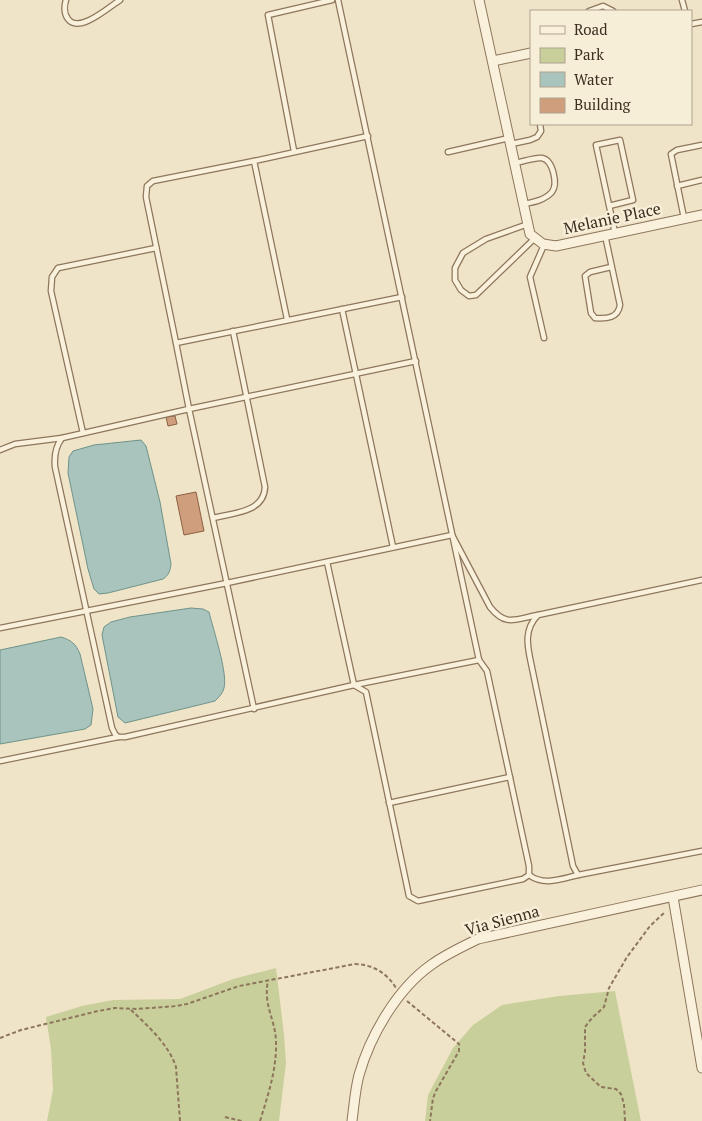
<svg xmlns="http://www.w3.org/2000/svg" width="702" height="1121" font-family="'PT Serif',serif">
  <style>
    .green { fill: #c9cf9b }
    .water { fill: #a9c4bc; stroke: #6f938a }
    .building { fill: #cf9f7d; stroke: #8d5f41 }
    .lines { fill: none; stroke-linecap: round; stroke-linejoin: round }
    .lane-casing { stroke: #8d765c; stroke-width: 7 }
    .street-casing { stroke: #8d765c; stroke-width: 11 }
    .path { stroke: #8d765c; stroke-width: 2; stroke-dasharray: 4 2.5; stroke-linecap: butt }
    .lane { stroke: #faf1dc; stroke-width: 4.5 }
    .street { stroke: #faf1dc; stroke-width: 9 }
    .labels { text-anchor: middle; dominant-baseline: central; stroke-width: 5; stroke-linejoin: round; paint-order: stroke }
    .street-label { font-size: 16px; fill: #3d2e20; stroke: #f7eed8 }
  </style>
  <rect width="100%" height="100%" fill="#f0e4c8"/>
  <g class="green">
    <polygon points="276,968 284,1034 286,1063 279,1121 47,1121 53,1090 51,1049 46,1017 82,1006 113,1000 180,999 233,979"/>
    <polygon points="615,991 641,1121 425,1121 428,1095 453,1048 473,1025 502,1005 559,996"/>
  </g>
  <g class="water">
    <path d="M 141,440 L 146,446 L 160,502 L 171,564 C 170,571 169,575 163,579 L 108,593 L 99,594 L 94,589 L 88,569 L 68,473 L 69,457 L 73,451 L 94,445 Z"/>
    <path d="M 191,608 L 203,609 L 209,612 C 213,629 228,673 224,688 C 223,693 219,697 215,701 L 125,723 L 118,717 L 102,635 L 104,627 L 111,622 L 130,617 Z"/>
    <path d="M 61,637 C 71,640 76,644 80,654 L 93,709 L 91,725 L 85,729 L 0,744 L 0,650 Z"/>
  </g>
  <g class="building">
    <polygon points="175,416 177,424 168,426 166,417"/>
    <polygon points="196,492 204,531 184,535 176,496"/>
  </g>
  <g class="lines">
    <g class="lane-casing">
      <g id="lane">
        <path d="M 66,0 C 64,6 64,14 68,19 C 79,34 109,7 120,0"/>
        <polyline points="682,0 685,11"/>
        <polyline points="589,11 603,6 613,11"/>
        <polyline points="691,24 702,22"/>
        <polyline points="511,144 530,140 537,137 541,131 540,124"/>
        <polyline points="294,151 268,15 332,0"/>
        <polyline points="448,152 509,138"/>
        <path d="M 515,163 C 523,162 534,157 542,158 C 553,160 558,184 552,192 C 545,200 534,202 524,204"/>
        <polyline points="677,186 702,180"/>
        <polyline points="609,206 633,200 620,140 596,145 615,233"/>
        <polyline points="684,218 671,154 677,150 702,145"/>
        <polyline points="528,224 486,239 463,253 455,268 455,280 461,290 469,296 476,295 535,238"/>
        <path d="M 605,235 L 620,305 C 618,318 607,319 595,318 L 591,313 L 585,276 L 590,272 L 611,267"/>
        <path d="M 402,297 L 176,343 L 189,409 L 62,438 C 55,447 54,456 55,467 L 112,728 L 115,734 L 118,737 L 125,737 L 354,685 L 479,660"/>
        <polyline points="342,309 393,547"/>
        <polyline points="287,319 254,161 368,136"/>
        <polyline points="544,338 530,277 544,245"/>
        <polyline points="176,343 146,197 147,186 153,181 254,161"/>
        <polyline points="83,433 51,291 52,277 58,268 156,248"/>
        <polyline points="0,450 15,444 62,438"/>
        <path d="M 213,518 C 232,513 264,513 265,487 L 233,331"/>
        <polyline points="327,562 354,685 366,692 409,896 418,901 523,879 529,875 529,866 487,671 479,660 338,0"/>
        <path d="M 702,580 L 538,615 C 524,629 527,645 531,663 L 573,866 L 578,875 L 702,851"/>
        <path d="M 0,628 L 227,583 L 452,535 L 490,607 C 506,627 515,619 538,615"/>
        <polyline points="254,709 189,409 416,361"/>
        <polyline points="0,761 118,737"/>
        <polyline points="389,803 510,777"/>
        <path d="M 529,875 C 544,886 561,879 578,875"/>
      </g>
    </g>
    <g class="street-casing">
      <g id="street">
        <polyline points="479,0 530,234 543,244 556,246 702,215"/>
        <polyline points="493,61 531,53"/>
        <polyline points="673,897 702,1068"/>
        <path d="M 352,1121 C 354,1106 355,1090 359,1075 C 370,1036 397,989 431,965 C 446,954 462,947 478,939 L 702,890"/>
      </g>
    </g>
    <g class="path">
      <polyline points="407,1001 459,1044 459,1051 436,1091 433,1098 430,1121"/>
      <path d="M 131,1010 C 148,1026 169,1045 176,1067 L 180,1121"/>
      <path d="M 0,1038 L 21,1030 L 98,1011 L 115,1008 L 137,1009 L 177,1006 L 187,1004 L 239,986 L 355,964 C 373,965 386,972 396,988"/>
      <polyline points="225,1117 242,1121"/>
      <path d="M 260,1121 C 268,1095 277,1069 276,1041 C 275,1018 263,1006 268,980"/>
      <polyline points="625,1121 624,1104 621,1094 616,1089 601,1087 586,1073 583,1063 585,1052 585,1027 592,1018 604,1007 609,988 627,957 650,926 664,913"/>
    </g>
    <use href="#lane" class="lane"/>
    <use href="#street" class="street"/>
  </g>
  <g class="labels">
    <g class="street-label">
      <text transform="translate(612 218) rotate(-12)">Melanie Place</text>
      <text transform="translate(502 920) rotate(-15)">Via Sienna</text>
    </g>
  </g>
  <rect x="530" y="10" width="162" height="115" fill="#f7eed8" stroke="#ada18e"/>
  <rect x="540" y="26" width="25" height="8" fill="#faf1dc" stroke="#ada18e"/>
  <text x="574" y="35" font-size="15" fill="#3d2e20">Road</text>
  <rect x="540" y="48" width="25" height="15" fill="#c9cf9b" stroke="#ada18e"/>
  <text x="574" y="60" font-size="15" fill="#3d2e20">Park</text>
  <rect x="540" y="72" width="25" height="15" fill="#a9c4bc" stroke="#ada18e"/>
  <text x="574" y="85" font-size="15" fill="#3d2e20">Water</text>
  <rect x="540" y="98" width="25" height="15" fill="#cf9f7d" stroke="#ada18e"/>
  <text x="574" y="110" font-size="15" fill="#3d2e20">Building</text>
</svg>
